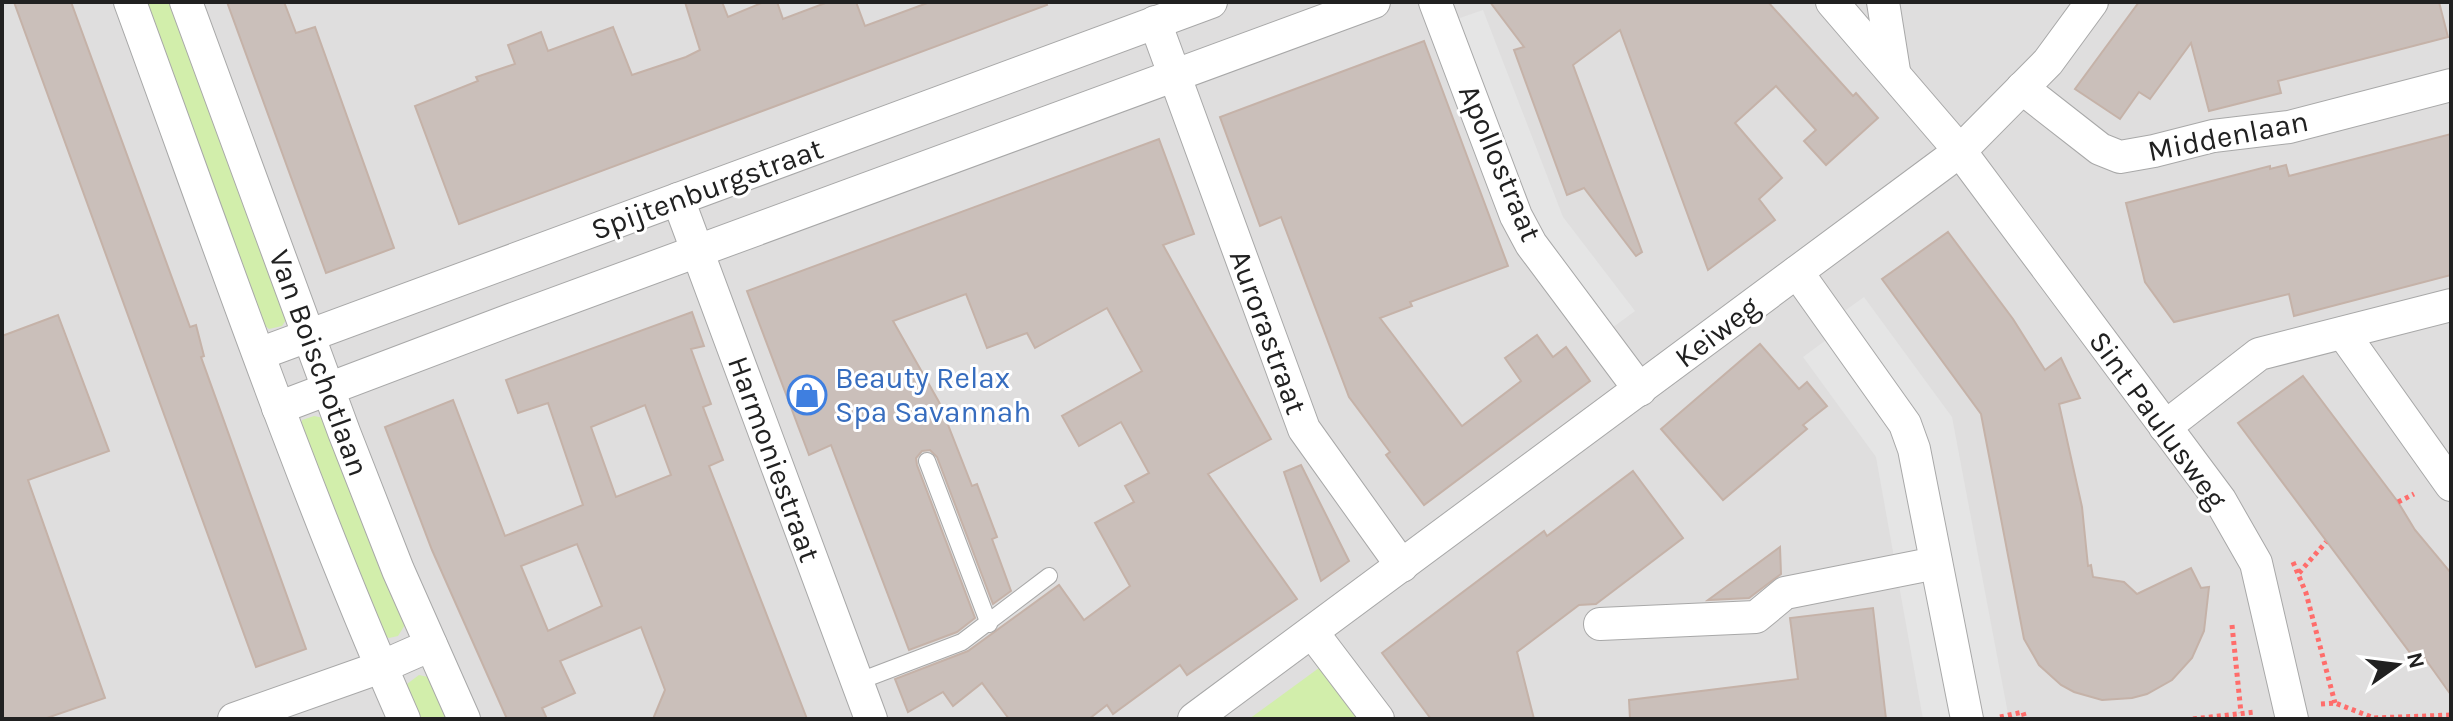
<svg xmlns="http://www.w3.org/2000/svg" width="2453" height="721" font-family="Karla,sans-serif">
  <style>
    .residential { fill: #dfdede }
    .grass { fill: #d2eeab }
    .parking { fill: #e5e5e5 }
    .building { fill: #cabfba; stroke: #c5b2a8; stroke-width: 2; fill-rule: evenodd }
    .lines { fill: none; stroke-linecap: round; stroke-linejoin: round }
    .lane-casing { stroke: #a8a8a8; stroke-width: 18 }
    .street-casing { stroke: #a8a8a8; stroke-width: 34 }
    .path { stroke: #ff6d6b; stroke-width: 5; stroke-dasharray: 4 4; stroke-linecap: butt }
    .lane { stroke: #fff; stroke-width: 16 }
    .street { stroke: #fff; stroke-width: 32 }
    .labels { text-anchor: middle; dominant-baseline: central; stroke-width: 6; stroke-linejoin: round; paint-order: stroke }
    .street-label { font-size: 30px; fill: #212121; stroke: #fff }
    .shop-label { font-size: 30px; fill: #366cbe; stroke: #fff; text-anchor: start }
  </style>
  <rect width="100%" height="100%" fill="#f2eee7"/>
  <rect class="residential" x="2" y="2" width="2449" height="717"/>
  <g class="grass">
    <polygon points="144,2 173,2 288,317 282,326 269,329 262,323"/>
    <polygon points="314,416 324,418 408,620 398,636 389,638 377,633 300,431 302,420"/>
    <polygon points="1323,665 1365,719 1249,719"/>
    <polygon points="419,675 428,677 450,719 416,719 407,697 407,684"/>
  </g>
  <g class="parking">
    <polygon points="1483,10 1563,217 1635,311 1612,328 1534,224 1457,19"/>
    <polygon points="1864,297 1952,417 2009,719 1923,719 1876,457 1803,357 1826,340 1818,330"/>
  </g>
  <g class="building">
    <polygon points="14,2 71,2 190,327 196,325 204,356 201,357 306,649 256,667"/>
    <polygon points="227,2 284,2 296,33 315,27 394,248 326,273"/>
    <polygon points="685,2 722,2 728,17 764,2 777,2 783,19 828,2 856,2 865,26 930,2 1046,2 1047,5 459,224 415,106 478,81 476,77 515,64 508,45 541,32 548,51 613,27 632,75 686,57 700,50"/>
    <polygon points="1490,2 1768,2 1853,96 1856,93 1878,118 1826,165 1804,141 1816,130 1776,86 1735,123 1782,178 1759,199 1775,220 1708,270 1620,30 1573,65 1642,252 1636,256 1584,188 1567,195 1514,50 1524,47"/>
    <polygon points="2139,2 2439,2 2448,37 2278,81 2281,93 2209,111 2191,43 2150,99 2139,92 2120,119 2075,89"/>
    <polygon points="1424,41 1508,266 1410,302 1412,306 1380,318 1462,426 1521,381 1505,358 1537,335 1553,357 1566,347 1590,381 1424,505 1386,455 1390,452 1349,397 1281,217 1260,226 1220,117"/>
    <polygon points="2451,134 2451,275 2294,316 2289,294 2174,322 2145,282 2126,203 2270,166 2270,169 2286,165 2289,176"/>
    <polygon points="1159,139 1194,234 1163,245 1271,439 1208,474 1297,599 1187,675 1180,665 1113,714 1107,705 1089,719 1009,719 982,683 953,706 943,692 908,712 895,679 968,651 1059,585 1084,620 1130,586 1095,523 1134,502 1125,486 1149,473 1121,422 1079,446 1062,416 1142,371 1107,308 1035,348 1027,333 987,348 966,294 893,321 939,402 972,486 977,484 997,537 992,539 1011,591 993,604 937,457 930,450 922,451 916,458 917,465 975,618 957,632 909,650 831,445 809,455 747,291"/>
    <polygon points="1948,232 2013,319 2045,370 2061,358 2080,398 2059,404 2082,507 2088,566 2091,565 2093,577 2124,582 2137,594 2191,568 2201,588 2209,587 2204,631 2192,658 2172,680 2147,694 2132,698 2102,700 2074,692 2061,685 2039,665 2024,639 1981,414 1882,279"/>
    <path d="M 692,312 L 704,346 L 691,349 L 711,404 L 703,407 L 723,460 L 709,466 L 807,719 L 653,719 L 665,690 L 641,627 L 560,661 L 575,693 L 542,708 L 547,719 L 507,719 L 432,550 L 385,427 L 453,400 L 505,536 L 583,505 L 548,403 L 518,413 L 506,380 ZM 645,405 L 671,475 L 616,497 L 591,427 ZM 577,544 L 602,606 L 548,631 L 521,566 Z"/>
    <polygon points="58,315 109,451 28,480 105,698 44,719 2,719 2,336"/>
    <polygon points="1760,344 1799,389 1807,382 1827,406 1803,425 1807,429 1723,500 1661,429"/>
    <polygon points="2303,376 2398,502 2415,530 2451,573 2451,695 2421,653 2414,658 2238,423"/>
    <polygon points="1301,465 1349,561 1321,581 1284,472"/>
    <polygon points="1633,471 1683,538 1596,604 1579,605 1517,652 1534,719 1431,719 1382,653 1544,531 1547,536"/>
    <polygon points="1780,547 1781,574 1749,598 1708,600"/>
    <polygon points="1873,608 1886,719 1630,719 1629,700 1798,679 1790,618"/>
  </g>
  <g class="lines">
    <g class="lane-casing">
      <g id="lane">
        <polyline points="927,461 989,624"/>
        <polyline points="857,682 962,642 1049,576"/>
      </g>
    </g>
    <g class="street-casing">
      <g id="street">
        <path d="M 130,2 C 218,242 301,485 404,719"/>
        <polyline points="186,2 344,432 398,570 464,719"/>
        <polyline points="1435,2 1516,216 1531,244 1640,390"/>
        <polyline points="1832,2 1960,151 2220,500 2256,563 2292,719"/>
        <polyline points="1883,2 1894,71"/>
        <polyline points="1155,22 1304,429 1402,566"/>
        <polyline points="2022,88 2100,149 2120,157 2154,151 2213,136 2289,127 2451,85"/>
        <polyline points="678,199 871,719"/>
        <polyline points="1797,272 1905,424 1914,449 1967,719"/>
        <polyline points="2343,333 2451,485"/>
        <polyline points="259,354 1211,2"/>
        <polyline points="278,408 513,319 1374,2"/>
        <polyline points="2165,427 2259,354 2451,305"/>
        <polyline points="1600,624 1756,617 1785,593 1936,563"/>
        <polyline points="1312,632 1378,719"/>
        <polyline points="234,719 381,667 431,645"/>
        <polyline points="1194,719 1960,151 2048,62 2092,2"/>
      </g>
    </g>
    <g class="path">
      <polyline points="2398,502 2414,494"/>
      <polyline points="2293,562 2306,593 2335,703"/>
      <polyline points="2299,573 2326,542"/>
      <polyline points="2232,625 2241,713"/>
      <polyline points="2321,704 2335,703 2374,718 2451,715"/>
      <polyline points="2000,717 2023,712 2025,719"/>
      <polyline points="2193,719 2255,712"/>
    </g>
    <use href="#lane" class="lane"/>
    <use href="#street" class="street"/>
  </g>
  <defs>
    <g id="shop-ring" transform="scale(2)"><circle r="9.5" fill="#fff" stroke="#3f7fe0" stroke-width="1.5"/><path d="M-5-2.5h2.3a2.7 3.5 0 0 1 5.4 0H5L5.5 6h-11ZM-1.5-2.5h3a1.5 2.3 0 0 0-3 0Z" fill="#3f7fe0"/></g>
  </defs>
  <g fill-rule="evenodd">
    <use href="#shop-ring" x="807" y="395"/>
  </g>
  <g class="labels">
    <g class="street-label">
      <text transform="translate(2228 136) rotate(-11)">Middenlaan</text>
      <text transform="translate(1500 163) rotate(67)">Apollostraat</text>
      <text transform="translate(707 189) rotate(-20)">Spijtenburgstraat</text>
      <text transform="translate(1268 332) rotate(70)">Aurorastraat</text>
      <text transform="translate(1717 332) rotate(-37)">Keiweg</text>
      <text transform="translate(319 363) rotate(70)">Van Boischotlaan</text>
      <text transform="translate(2158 420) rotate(54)">Sint Paulusweg</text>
      <text transform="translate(774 459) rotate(70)">Harmoniestraat</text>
    </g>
    <g class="shop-label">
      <text x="835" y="378">Beauty Relax<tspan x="835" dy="34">Spa Savannah</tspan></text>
    </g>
  </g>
  <rect width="2453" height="721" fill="none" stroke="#212121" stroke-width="8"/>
  <g transform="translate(2397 665) rotate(76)" stroke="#ffffff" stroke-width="6" paint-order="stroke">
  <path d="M0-6L14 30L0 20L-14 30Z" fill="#212121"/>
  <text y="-12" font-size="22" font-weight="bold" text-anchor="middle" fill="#212121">N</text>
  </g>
</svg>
